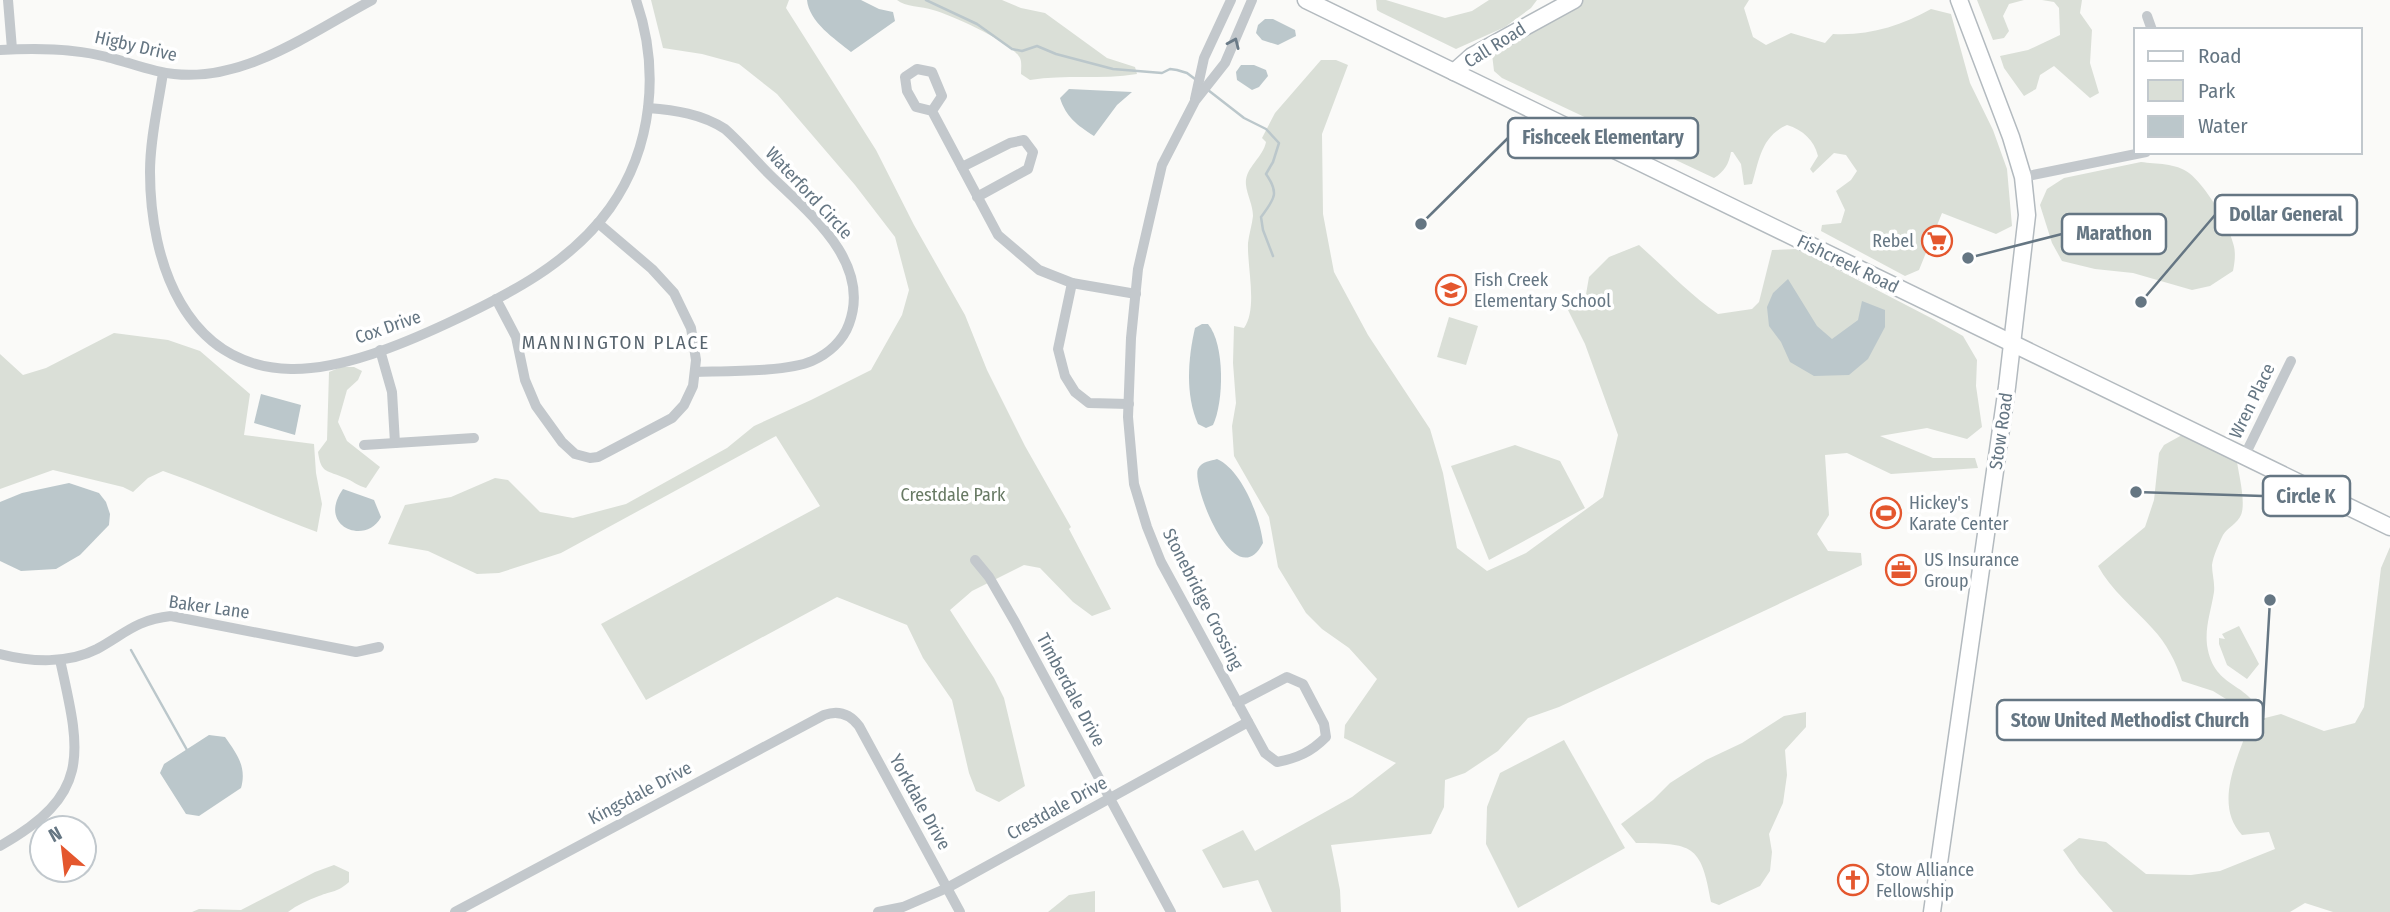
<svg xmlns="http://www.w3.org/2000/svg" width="2390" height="912" font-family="'Fira Sans Condensed',sans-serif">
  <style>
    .green { fill: #dadfd7 }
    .water { fill: #bbc7cb }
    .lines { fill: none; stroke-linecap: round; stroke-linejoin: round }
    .stream { stroke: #bbc7cb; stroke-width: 2.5 }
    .secondary-casing { stroke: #b3babf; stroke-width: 19 }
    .street { stroke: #c3c8cc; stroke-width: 10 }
    .secondary { stroke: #fff; stroke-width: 16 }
    .oneway { stroke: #6a7a87 }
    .labels { text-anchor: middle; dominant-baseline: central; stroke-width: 7; stroke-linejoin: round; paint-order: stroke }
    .street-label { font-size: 18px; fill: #657683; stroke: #fff }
    .poi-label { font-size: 18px; fill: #657683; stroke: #fff; text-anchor: start }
    .park-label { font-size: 18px; fill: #687a64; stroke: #fff }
    .neighbourhood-label { font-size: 19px; letter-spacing: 2px; fill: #57646e; stroke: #fff }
    .leader { fill: none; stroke: #657683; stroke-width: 2.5 }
    .callout-dot { fill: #657683; stroke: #fff; stroke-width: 2.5 }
    .callout { fill: #fff; stroke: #657683; stroke-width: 2.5 }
    .callout-label { font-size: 19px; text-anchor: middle; font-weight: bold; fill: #657683 }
  </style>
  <rect width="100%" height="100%" fill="#fafaf8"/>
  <g class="green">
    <polygon points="651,0 789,0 786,8 876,150 914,225 965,315 987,370 1025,446 1071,527 1069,529 1111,609 1092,616 1073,602 1040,568 1024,565 972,591 950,610 994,678 1004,698 1025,786 999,802 976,791 969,773 952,700 923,658 907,625 837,597 646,700 601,624 820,506 776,436 561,553 499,573 477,574 428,551 388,544 405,505 451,497 495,478 508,480 540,512 573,518 626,504 727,448 754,426 811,400 871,370 902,315 909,290 895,237 855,185 777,94 739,64 702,54 663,48"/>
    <path d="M 897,0 L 1002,0 L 1021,8 L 1045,13 L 1107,58 L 1135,67 L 1137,74 C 1101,80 1065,74 1030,80 L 1021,74 C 1021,69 1022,62 1020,58 C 1012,42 951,15 933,10 C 922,6 905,7 897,0 Z"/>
    <polygon points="1376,0 1386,0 1445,18 1472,11 1489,0 1537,0 1531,8 1505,27 1456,49 1380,12 1377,10"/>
    <path d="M 1583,0 L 1749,0 L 1744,8 L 1753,37 L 1766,45 L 1791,33 L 1825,43 L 1833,34 C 1868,36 1901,26 1931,9 L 1951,14 L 1970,83 L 1993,130 L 2007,169 L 2012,226 L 1996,234 L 1942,213 L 1919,270 L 1905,276 L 1821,231 L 1822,225 L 1841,223 L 1845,210 L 1836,191 L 1851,180 L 1857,171 L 1846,155 L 1834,153 L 1813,173 L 1810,169 L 1818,156 C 1814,140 1803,130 1787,125 C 1761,136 1759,161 1752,184 L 1744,185 L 1741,164 L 1733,152 L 1731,152 C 1729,164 1724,172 1714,178 L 1502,78 L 1494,71 L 1492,54 L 1503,43 Z"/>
    <polygon points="1977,0 2024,0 2009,4 2003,16 2009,31 2004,38 1993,40"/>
    <polygon points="2042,0 2082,0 2080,13 2092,30 2090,63 2099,93 2090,98 2054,66 2040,75 2036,89 2024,96 2004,68 2000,56 2028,50 2060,35 2059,8 2054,2"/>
    <path d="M 1321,60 L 1336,60 L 1348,65 L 1322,134 L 1323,214 L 1334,272 L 1368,335 L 1430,429 L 1443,473 L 1457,548 L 1487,571 L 1526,553 L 1603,497 L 1618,435 L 1585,344 L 1567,308 L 1585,300 L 1589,277 L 1609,257 L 1639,245 C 1665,268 1689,294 1718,314 L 1752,309 L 1759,302 L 1772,250 L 1798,249 L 1933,319 L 1963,336 L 1977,360 L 1976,386 L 1982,427 L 1967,439 L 1927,428 L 1880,436 L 1933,458 L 1975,458 L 1978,468 L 1891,474 L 1847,453 L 1825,455 L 1829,515 L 1817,534 L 1828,551 L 1861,553 L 1862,565 L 1559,707 L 1528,718 L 1498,751 L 1465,773 L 1445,780 L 1444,807 L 1431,834 L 1331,845 L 1340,890 L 1341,912 L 1272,912 L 1258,880 L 1223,888 L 1202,850 L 1243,830 L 1255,851 L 1352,797 L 1396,763 L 1344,738 L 1345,725 L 1377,679 L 1349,648 L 1322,629 L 1306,613 L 1278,567 L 1269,517 L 1234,456 L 1232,426 L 1236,403 L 1233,363 L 1234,326 L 1244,328 C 1258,308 1247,268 1248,243 C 1249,234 1252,225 1253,216 C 1253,205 1247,195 1246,185 C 1244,168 1263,158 1266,142 L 1262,138 L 1275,113 Z"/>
    <path d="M 2141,162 C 2156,164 2176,163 2189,173 C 2205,185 2228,223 2233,243 C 2236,252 2235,261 2233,271 L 2210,286 L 2192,290 L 2133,273 L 2095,269 L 2062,261 L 2052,243 L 2040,205 L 2047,189 L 2064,178 Z"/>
    <polygon points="1449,317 1478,326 1466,365 1437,357"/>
    <path d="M 114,333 L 168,340 L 200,351 L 250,394 L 244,435 L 314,444 L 316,473 L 322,504 L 317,532 C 265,513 215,489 163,471 L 148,478 L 133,492 L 123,487 L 53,470 L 0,489 L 0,354 L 23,375 L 46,368 Z"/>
    <path d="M 341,367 L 354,367 L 362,371 L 358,380 L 347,390 L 338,422 L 347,441 L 380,467 L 366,488 C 358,486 353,481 345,478 C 327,470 321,474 318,452 L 327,440 L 329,372 Z"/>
    <path d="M 2182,435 L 2237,462 C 2239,475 2246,503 2241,515 C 2238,523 2227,528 2223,535 C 2219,543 2213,557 2212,565 C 2212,574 2215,583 2214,592 C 2211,611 2205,626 2207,645 C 2214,692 2252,680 2261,719 L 2281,714 L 2324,731 L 2355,723 L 2364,707 L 2381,568 L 2390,547 L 2390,912 L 2333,912 L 2305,903 L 2290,912 L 2113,912 L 2079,873 L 2063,850 L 2079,838 L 2106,842 L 2146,874 L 2191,875 L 2220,871 L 2275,849 L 2269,832 L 2242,835 C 2213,804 2238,757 2250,723 L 2226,699 L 2213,691 L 2182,681 C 2176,662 2167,644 2152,628 C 2134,608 2111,590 2098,566 L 2145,527 L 2154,500 L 2159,453 L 2164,445 Z"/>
    <polygon points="1515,445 1560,461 1585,508 1489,560 1451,466"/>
    <polygon points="2239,626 2259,664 2247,679 2227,665 2219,644 2219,638 2225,639 2222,634"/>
    <path d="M 1806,712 L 1806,727 L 1785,750 L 1787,775 L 1783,803 L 1769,834 L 1772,852 L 1770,871 L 1760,886 L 1719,905 L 1711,902 C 1701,843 1692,844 1636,843 L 1621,824 L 1653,800 L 1670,783 L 1706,760 L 1742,743 L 1784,716 Z"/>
    <polygon points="1564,740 1625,848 1518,908 1486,844 1487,807 1500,773"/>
    <path d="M 334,865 L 349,872 L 349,882 C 338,892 332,891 319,896 C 308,900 297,905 288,912 L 192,912 L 199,909 L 241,910 L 315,872 Z"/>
    <polygon points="1095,891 1095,912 1048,912 1069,895"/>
  </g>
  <g class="water">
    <path d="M 807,0 L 861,0 L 879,9 L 893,12 L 895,21 L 851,52 C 835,39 809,22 807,0 Z"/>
    <polygon points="1265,19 1273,19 1295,30 1296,36 1278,45 1262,40 1256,33 1258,25"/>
    <polygon points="1241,65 1254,65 1266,70 1268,76 1259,87 1252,90 1237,80 1236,72"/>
    <path d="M 1069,89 L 1132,92 L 1117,105 L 1094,136 C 1077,125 1066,117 1060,98 Z"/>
    <polygon points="1788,279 1817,326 1832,339 1858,320 1862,301 1885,310 1885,327 1868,359 1849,375 1814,376 1790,362 1781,342 1769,326 1767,307 1773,293"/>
    <path d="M 1202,324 L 1208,324 C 1225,344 1224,402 1213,425 L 1206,428 L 1198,424 C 1185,395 1188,358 1195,328 Z"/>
    <polygon points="261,394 301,405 295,435 254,423"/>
    <path d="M 1217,459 C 1242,470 1260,517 1263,543 C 1235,597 1191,485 1198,469 C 1202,461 1211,461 1217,459 Z"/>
    <polygon points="69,483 99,493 106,502 110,514 109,525 80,555 56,569 21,571 0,561 0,502 22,493"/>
    <path d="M 343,489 L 374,500 L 381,517 C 366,546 316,527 343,489 Z"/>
    <path d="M 209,735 L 225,737 C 237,754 247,767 241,788 L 199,816 L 186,814 L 160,773 L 164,764 Z"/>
  </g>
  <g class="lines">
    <g class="stream">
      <polyline points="926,0 977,24 1012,49 1022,51 1037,46 1056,54 1113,69 1162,73 1170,69 1177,70 1187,73 1195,79"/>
      <path d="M 1208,90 L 1244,118 L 1266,129 L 1279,143 L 1273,162 L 1266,174 C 1280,194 1274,199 1261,217 L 1263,230 L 1273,256"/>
      <polyline points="131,650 187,750"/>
    </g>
    <g class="secondary-casing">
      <g id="secondary">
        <path d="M 1306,0 C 1668,175 2030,350 2390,527"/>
        <polyline points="1454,72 1472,56 1574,0"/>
        <polyline points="1932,912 2007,387 2027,215 2023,177 2011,137 1959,0"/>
      </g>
    </g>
    <g class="street">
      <polyline points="8,0 12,49"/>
      <polyline points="2147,16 2152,30"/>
      <path d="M 0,50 C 36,48 72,48 107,57 C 129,62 151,72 174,74 C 245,82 312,32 372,0"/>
      <path d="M 163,73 C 158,106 150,139 150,172 C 150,261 185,367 291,369 C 341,370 403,344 448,323 C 508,295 571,263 610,208 C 653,147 660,69 636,0"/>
      <polyline points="1195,99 1204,58 1231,0"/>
      <path d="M 648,108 C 675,110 702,114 725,129 C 741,143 755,160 770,175 C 809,213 872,262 849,324 C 843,341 828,354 812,361 C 787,372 725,371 695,372"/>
      <polyline points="932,111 916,107 907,91 905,77 917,69 932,72 942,96 932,111 998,235 1039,270 1072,283 1136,294"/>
      <polyline points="962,167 1010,143 1024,140 1033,152 1028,169 977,197"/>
      <polyline points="2023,177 2146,152"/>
      <polyline points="1072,283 1058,349 1065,376 1075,392 1089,403 1129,404"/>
      <polyline points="496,299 516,337 525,380 536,406 562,442 575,454 590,458 598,457 672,418 684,405 693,386 696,360 691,328 674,293 652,269 598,223"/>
      <polyline points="380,350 392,392 395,443"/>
      <polyline points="364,445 474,438"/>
      <polyline points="2244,457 2291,361"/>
      <polyline points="975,560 989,577 1015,622 1171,912"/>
      <path d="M 0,654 C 31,662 68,664 97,649 C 126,633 136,620 171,616 L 356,652 L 379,647"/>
      <path d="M 1237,703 L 1287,677 L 1303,684 L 1324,724 L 1326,737 C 1311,752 1298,758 1277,762 L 1265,753 L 1161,562 L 1147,527 L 1134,484 L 1128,417 L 1131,338 L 1138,269 L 1162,165 L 1195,101 L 1225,63 L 1252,0"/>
      <path d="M 0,846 C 92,794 81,754 60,660"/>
      <path d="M 455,912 L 824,715 C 838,710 850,714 859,726 L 960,912"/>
      <polyline points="878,912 903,907 947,888 1248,722"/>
    </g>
    <use href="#secondary" class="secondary"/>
  </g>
  <defs><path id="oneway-chevron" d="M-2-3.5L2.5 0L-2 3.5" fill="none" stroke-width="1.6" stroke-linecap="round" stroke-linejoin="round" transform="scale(1.75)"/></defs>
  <use class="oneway" href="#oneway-chevron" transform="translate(1234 43) rotate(-66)"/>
  <defs>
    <g id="supermarket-ring" transform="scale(1.575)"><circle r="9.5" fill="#fff" stroke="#e4572e" stroke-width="1.5"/><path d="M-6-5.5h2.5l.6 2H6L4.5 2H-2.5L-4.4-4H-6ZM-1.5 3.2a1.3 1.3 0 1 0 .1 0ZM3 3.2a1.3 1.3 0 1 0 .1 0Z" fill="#e4572e"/></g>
    <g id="school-ring" transform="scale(1.575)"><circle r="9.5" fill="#fff" stroke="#e4572e" stroke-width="1.5"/><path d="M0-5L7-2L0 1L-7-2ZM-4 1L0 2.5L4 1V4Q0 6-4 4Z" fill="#e4572e"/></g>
    <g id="stadium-ring" transform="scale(1.575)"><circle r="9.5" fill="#fff" stroke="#e4572e" stroke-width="1.5"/><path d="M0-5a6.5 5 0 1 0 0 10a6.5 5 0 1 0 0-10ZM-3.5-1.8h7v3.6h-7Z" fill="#e4572e"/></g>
    <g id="office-ring" transform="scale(1.575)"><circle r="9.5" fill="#fff" stroke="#e4572e" stroke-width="1.5"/><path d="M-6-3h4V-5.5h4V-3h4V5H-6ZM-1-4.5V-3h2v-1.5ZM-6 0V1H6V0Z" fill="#e4572e"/></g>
    <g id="church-ring" transform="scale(1.575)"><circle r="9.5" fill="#fff" stroke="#e4572e" stroke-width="1.5"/><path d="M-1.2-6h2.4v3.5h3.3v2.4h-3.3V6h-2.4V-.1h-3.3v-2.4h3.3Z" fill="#e4572e"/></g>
  </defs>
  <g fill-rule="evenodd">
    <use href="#supermarket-ring" x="1937" y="241"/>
    <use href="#school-ring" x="1451" y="290"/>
    <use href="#stadium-ring" x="1886" y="513"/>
    <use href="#office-ring" x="1901" y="570"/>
    <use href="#church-ring" x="1853" y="880"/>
  </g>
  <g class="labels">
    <g class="street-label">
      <text transform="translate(1495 45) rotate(-32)">Call Road</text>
      <text transform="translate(136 46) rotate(13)">Higby Drive</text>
      <text transform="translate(809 193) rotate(47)">Waterford Circle</text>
      <text transform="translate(1848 264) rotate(26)">Fishcreek Road</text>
      <text transform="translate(388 327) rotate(-19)">Cox Drive</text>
      <text transform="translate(2252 401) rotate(-64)">Wren Place</text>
      <text transform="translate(2001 431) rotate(-82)">Stow Road</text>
      <text transform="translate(1203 599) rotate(63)">Stonebridge Crossing</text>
      <text transform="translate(209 607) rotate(8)">Baker Lane</text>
      <text transform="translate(1071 690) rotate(62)">Timberdale Drive</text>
      <text transform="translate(640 793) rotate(-28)">Kingsdale Drive</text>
      <text transform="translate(920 802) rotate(61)">Yorkdale Drive</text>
      <text transform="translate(1057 808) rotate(-29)">Crestdale Drive</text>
    </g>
    <g class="poi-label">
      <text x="1914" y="241" text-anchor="end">Rebel</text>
      <text x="1474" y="280">Fish Creek<tspan x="1474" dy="21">Elementary School</tspan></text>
      <text x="1909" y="503">Hickey's<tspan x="1909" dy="21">Karate Center</tspan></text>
      <text x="1924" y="560">US Insurance<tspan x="1924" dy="21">Group</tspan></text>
      <text x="1876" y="870">Stow Alliance<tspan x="1876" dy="21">Fellowship</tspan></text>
    </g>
    <g class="park-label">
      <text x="953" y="495">Crestdale Park</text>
    </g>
    <g class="neighbourhood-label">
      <text x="616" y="342">MANNINGTON PLACE</text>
    </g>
  </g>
  <path class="leader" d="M1421 224L1508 138M2141 302L2215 215M1968 258L2062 234M2136 492L2263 496M2270 600L2263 720"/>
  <g class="callout-dot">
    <circle cx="1421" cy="224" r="7"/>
    <circle cx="2141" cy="302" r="7"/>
    <circle cx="1968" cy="258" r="7"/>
    <circle cx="2136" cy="492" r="7"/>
    <circle cx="2270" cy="600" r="7"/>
  </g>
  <g class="callout">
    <rect x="1508" y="118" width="190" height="40" rx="7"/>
    <rect x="2215" y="195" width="142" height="40" rx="7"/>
    <rect x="2062" y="214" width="104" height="40" rx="7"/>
    <rect x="2263" y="476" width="87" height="40" rx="7"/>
    <rect x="1997" y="700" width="266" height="40" rx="7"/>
  </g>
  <g class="callout-label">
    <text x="1603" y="144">Fishceek Elementary</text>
    <text x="2286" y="221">Dollar General</text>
    <text x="2114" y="240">Marathon</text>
    <text x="2306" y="503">Circle K</text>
    <text x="2130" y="727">Stow United Methodist Church</text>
  </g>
  <rect x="2134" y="28" width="228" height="126" fill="#ffffff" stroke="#c1c8cd" stroke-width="2"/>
  <rect x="2148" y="51" width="35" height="10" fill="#ffffff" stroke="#c1c8cd" stroke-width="2"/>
  <text x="2198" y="63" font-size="21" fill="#657683">Road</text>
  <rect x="2148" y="80" width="35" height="21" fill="#dadfd7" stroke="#c1c8cd" stroke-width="2"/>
  <text x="2198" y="98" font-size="21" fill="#657683">Park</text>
  <rect x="2148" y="116" width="35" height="21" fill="#bbc7cb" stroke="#c1c8cd" stroke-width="2"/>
  <text x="2198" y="133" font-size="21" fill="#657683">Water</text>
  <g transform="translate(63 849) rotate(332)"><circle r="33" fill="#ffffff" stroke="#c1c8cd" stroke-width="2"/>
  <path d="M0-5L12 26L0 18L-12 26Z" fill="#e4572e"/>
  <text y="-10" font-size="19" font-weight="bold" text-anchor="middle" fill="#657683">N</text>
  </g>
</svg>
